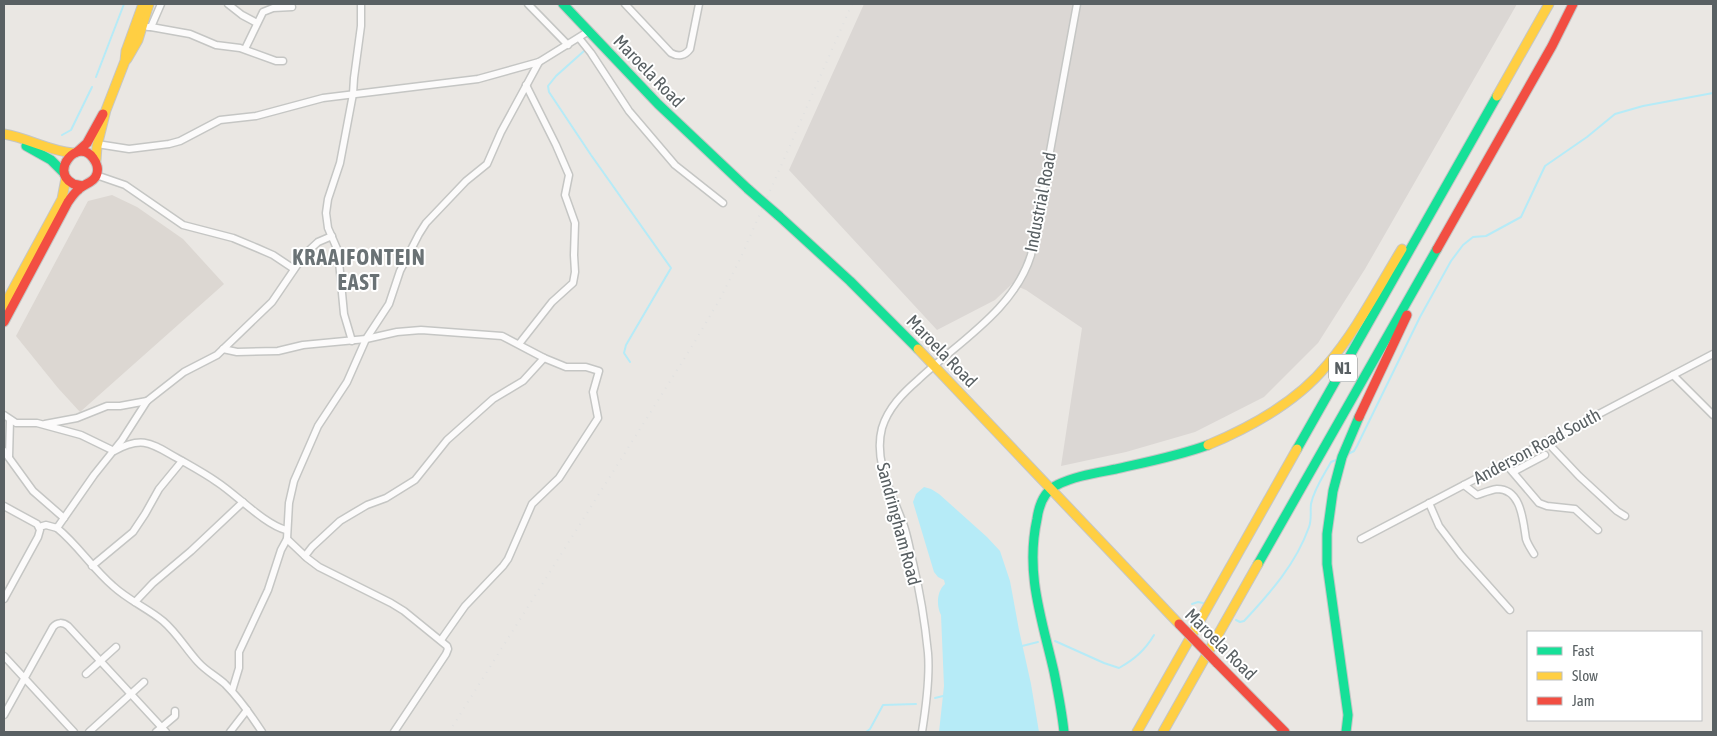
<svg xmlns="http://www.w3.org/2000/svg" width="1717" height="736" font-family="'Asap Condensed',sans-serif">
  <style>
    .industrial { fill: #dbd7d4 }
    .education { fill: #dcd7d2 }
    .water { fill: #b6ebf7 }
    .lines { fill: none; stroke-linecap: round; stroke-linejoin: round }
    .stream { stroke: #b6ebf7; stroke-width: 2 }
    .street-casing { stroke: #c5c6c4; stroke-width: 9 }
    .fast-casing { stroke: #c5c6c5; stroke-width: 11 }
    .slow-casing { stroke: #c5c6c5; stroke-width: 11 }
    .jam-casing { stroke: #c5c6c5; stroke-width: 11 }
    .street { stroke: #fcfbfb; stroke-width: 6 }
    .fast { stroke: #16e098; stroke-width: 9 }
    .slow { stroke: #ffcf43; stroke-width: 9 }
    .jam { stroke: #f24e42; stroke-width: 9 }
    .rail { stroke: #e1e1e0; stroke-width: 2; stroke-dasharray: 1 6; stroke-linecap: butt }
    .fast-bridge-casing { stroke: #c5c6c5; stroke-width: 11; stroke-linecap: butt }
    .jam-bridge-casing { stroke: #c5c6c5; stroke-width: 11; stroke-linecap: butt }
    .fast-bridge { stroke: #16e098; stroke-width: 9 }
    .jam-bridge { stroke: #f24e42; stroke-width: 9 }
    .labels { text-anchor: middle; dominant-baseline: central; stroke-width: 4; stroke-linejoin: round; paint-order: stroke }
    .shield { fill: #fff; stroke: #8b9092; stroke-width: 1 }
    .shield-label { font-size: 16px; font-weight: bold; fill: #596063 }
    .street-label { font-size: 18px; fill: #596063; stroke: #fff }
    .district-label { font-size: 22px; font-weight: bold; letter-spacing: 1px; fill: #6a7275; stroke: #fff }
  </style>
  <rect width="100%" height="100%" fill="#eae7e3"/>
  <polygon class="industrial" points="864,4 1517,4 1365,269 1318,343 1264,397 1195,432 1126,452 1061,466 1082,328 1026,290 1012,284 995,300 937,330 789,170"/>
  <polygon class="education" points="112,195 137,207 183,239 224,284 80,412 58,388 16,336 88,201"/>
  <path class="water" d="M 924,487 L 931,489 L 939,494 L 987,537 L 1000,551 L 1010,581 L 1019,630 L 1031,684 L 1039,732 L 939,732 L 944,686 L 941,615 C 936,605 937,591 945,584 L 944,580 L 938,577 L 934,572 L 913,502 L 916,494 Z"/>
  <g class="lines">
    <g class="stream">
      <polyline points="584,51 556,76 548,86 549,92 591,155 671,268 626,345 624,353 630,362"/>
      <polyline points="96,77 124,4"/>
      <polyline points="62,135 71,130 92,87"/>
      <polyline points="1348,454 1354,451 1357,446 1420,317 1451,261 1463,245 1473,237 1486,236 1521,217 1545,166 1587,137 1615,114 1643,106 1713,93"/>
      <polyline points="1192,604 1198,602 1203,603"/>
      <path d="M 1236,620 L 1240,622 L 1244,621 C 1270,593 1296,564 1309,527 C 1312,519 1310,511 1311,504 C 1314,489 1324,475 1331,462 L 1336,460"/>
      <path d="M 1055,641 L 1104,663 L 1119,668 C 1135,659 1145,650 1154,635"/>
      <polyline points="1022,646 1038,642"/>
      <polyline points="935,698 943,696"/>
      <polyline points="866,732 870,729 883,705 916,704"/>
    </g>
    <g class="street-casing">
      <g id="street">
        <polyline points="228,4 242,15 257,23"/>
        <polyline points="528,4 568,45"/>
        <path d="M 625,4 L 671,53 C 678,57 685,56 690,49 L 699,4"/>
        <polyline points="148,27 151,27 161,4"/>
        <polyline points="151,27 190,34 216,45 240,48 276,61 283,61"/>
        <polyline points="579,38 591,53 629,111 675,165 723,203"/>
        <polyline points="245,49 263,12 273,8 292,7"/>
        <polyline points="97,144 129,149 169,144 180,141 220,120 256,116 323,98 478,79 539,62 589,31"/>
        <polyline points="96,175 125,185 183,225 233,238 257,248 273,255 294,269"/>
        <polyline points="352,341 344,314 338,251 328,228 326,213 328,199 340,163 353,94 354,78 361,26 361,4"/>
        <polyline points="519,344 552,302 573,283 575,272 574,255 575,223 565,195 569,175 556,145 526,85"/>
        <polyline points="223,349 237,352 278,351 303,345 366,339 397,332 421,330 502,336 544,358 566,367 586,367 599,371 593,392 598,418 559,478 532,504 508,559 503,566 465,606 441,640"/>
        <polyline points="1673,375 1713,415"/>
        <path d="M 4,415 L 16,423 L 37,423 L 81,435 L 114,451 C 143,435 152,444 177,458 C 191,466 204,473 217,482 C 237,495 264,524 286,530"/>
        <polyline points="45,424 77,418 107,406 120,406 147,401"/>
        <polyline points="1546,441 1579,476 1617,511 1625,516"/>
        <polyline points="4,451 33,491 64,518"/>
        <polyline points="9,457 10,420"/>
        <polyline points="1505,463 1539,503 1547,506 1575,509 1598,530"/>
        <polyline points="1513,472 1545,455"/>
        <path d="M 1464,485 L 1477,495 C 1483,493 1490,490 1497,489 C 1522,489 1523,522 1526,539 C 1528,545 1531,549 1534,554"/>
        <polyline points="1429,503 1439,526 1461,555 1510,610"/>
        <polyline points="4,506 37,524 40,530 38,537 4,599"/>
        <polyline points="39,527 46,525 57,528 94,475 122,440 147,401 184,372 217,355 272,302 304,255 318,242 332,236"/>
        <path d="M 57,528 C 78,545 92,568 113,586 C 128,600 147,608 163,621 C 177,633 186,649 198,662 C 206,671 216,676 225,684 C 239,698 251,715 262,732"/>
        <polyline points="287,539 307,558 319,567 391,603 404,611 447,646 448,649 446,654 394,732"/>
        <polyline points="1361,539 1713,354"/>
        <polyline points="305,556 312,547 340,521 367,505 386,498 415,480 447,440 493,399 523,381 544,358"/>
        <polyline points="92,566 133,532 145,514 159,489 182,461"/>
        <polyline points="135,602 153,583 191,551 243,502"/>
        <polyline points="4,656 74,732"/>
        <polyline points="86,674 116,647"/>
        <polyline points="232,691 239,668 239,652 268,590 281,550 287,539 289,503 294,481 318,426 347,382 366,339 389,304 400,271 419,234 426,223 466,181 487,164 501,132 539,62"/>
        <path d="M 4,715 L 53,627 C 57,622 63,622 68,626 L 166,732"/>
        <polyline points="89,732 144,682"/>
        <polyline points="156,732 175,716 175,711"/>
        <polyline points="230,732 247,710"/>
        <path d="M 922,732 C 926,707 930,678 928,653 C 925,623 920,592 913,563 C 910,551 908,538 904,526 C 893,495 873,462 882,428 C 888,408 903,393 918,380 C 958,342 1014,310 1031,255 L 1077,4"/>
      </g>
    </g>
    <g class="fast-casing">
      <g id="fast">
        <polyline points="563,4 658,104 748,189"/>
        <polyline points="26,146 51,160 64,173"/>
        <polyline points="779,216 850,281 918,349"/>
        <polyline points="1297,449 1497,96"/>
        <polyline points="1258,564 1437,249"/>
        <path d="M 1064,732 C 1062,712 1058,692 1054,672 C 1042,619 1025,574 1037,519 C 1039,505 1044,491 1057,485 C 1075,476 1096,473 1116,469 C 1147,462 1178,456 1208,445"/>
        <polyline points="1346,732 1348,715 1327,564 1327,534 1333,491 1342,457 1359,417"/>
      </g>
    </g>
    <g class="slow-casing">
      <g id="slow">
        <polyline points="127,59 138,40 149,4"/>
        <polyline points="1497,96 1549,4"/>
        <path d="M 4,134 C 28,138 49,151 73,153"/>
        <polyline points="96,160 97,146 106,110 125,61 126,51 143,4"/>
        <polyline points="4,306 62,199 66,178"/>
        <polyline points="918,349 1179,624"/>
        <path d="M 1208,445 C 1251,427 1297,402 1327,365 C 1357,330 1378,288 1402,249"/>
        <polyline points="1137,732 1297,449"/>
        <polyline points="1163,732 1258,564"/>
      </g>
    </g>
    <g class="jam-casing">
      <g id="jam">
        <polyline points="77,152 87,143 103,114"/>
        <polyline points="1437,249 1552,46 1573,4"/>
        <path d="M 4,322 L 68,202 C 71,198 74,193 78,190 C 83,184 93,183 96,176 C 99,170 97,163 93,158 C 78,137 50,171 72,183 C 74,185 80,185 83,186"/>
        <polyline points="1359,417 1407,315"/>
        <polyline points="1217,663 1285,732"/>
      </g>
    </g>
    <use href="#street" class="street"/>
    <use href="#fast" class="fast"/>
    <use href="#slow" class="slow"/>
    <use href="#jam" class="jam"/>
    <polyline class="rail" points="449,732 691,348 720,299 741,257 852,4"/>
    <g class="fast-bridge-casing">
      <polyline id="fast-bridge" points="748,189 779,216"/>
    </g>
    <g class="jam-bridge-casing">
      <polyline id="jam-bridge" points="1179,624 1217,663"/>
    </g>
    <use href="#fast-bridge" class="fast-bridge"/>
    <use href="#jam-bridge" class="jam-bridge"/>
  </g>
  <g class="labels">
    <rect class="shield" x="1329" y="354.5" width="28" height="27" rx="4"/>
    <g class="shield-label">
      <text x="1343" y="368">N1</text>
    </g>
    <g class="street-label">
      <text transform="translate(649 71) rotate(46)">Maroela Road</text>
      <text transform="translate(1040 202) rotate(-79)">Industrial Road</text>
      <text transform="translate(942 351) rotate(46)">Maroela Road</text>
      <text transform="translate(1537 446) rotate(-28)">Anderson Road South</text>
      <text transform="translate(899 524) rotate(75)">Sandringham Road</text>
      <text transform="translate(1221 644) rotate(45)">Maroela Road</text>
    </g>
    <g class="district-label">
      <text x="359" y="257">KRAAIFONTEIN<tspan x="359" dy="25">EAST</tspan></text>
    </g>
  </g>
  <rect width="1717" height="736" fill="none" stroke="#596063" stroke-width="10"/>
  <rect x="1527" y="631" width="175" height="90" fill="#ffffff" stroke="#bdbfc1"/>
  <rect x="1537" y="647" width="25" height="8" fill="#16e098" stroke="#bdbfc1"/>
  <text x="1572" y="656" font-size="15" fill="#596063">Fast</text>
  <rect x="1537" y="672" width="25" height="8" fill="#ffcf43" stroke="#bdbfc1"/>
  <text x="1572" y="681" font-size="15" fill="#596063">Slow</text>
  <rect x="1537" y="697" width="25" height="8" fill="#f24e42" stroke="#bdbfc1"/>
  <text x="1572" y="706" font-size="15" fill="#596063">Jam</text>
</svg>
